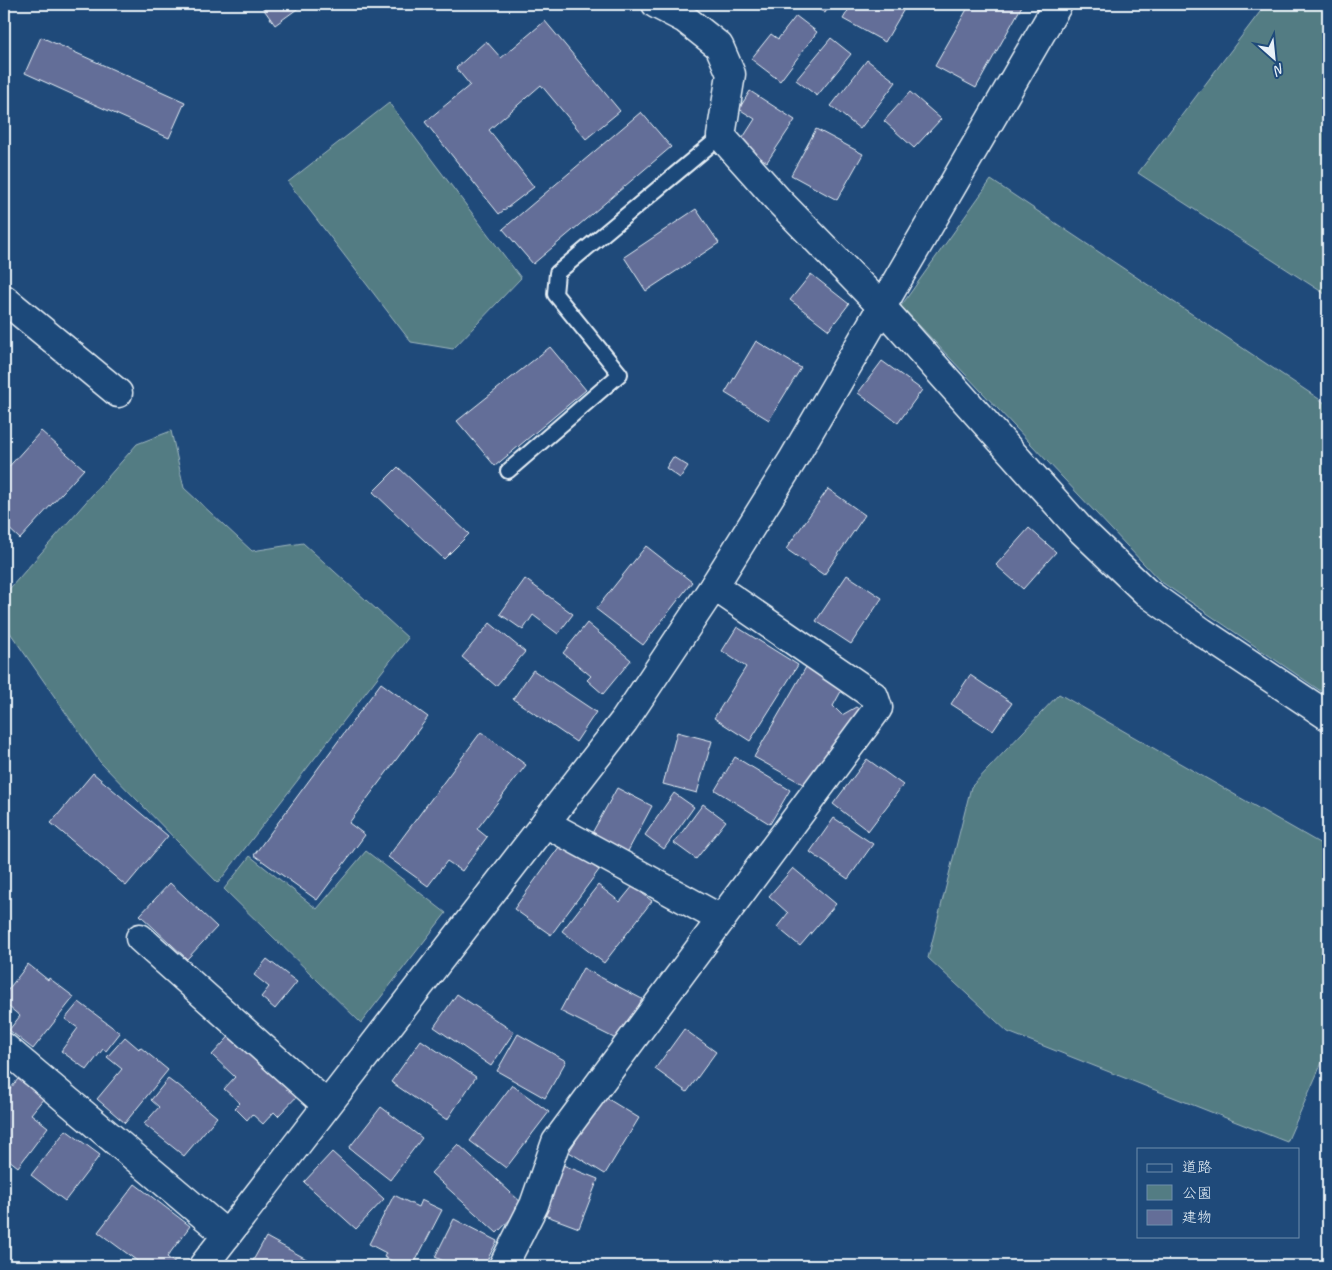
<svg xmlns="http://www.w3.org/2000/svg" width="1332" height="1270" font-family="Caveat,'Klee One',sans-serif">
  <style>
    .green { fill: #537c83; stroke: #9eb6be }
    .building { fill: #646e98; stroke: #e8f1f8 }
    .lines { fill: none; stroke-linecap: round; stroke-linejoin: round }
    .lane-casing { stroke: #e8f1f8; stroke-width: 18 }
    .street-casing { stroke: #e8f1f8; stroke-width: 31 }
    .secondary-casing { stroke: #e8f1f8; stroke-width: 31 }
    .lane { stroke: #1f4a7a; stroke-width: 14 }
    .street { stroke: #1f4a7a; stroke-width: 28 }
    .secondary { stroke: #1f4a7a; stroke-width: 28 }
  </style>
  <rect width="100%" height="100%" fill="#1f4a7a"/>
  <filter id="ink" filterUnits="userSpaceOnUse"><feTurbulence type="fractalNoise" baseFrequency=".02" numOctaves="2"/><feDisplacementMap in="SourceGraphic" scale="10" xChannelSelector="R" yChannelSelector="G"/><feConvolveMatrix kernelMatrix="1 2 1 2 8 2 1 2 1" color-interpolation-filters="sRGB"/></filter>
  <g filter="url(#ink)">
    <g class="green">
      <polygon points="1266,4 1328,4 1328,296 1138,173"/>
      <polygon points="389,103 521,278 453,349 411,342 288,182"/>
      <polygon points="991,180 1328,405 1328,696 1160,581 901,306"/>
      <polygon points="171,431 184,488 252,551 303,543 408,638 218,883 100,762 4,624 4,595 137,444"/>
      <polygon points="1059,694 1328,848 1328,1049 1287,1142 1008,1032 928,958 971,787"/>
      <polygon points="366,851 446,913 361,1023 224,889 250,856 317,909"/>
    </g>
    <g class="building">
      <polygon points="260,4 304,4 275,25"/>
      <polygon points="810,4 830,4 825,13"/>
      <polygon points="852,4 907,4 885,42 843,19"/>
      <polygon points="970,4 1023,4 976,88 935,66"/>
      <polygon points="796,16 817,32 780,81 751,59 771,34 778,39"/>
      <polygon points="545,21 620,111 586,139 541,85 489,130 534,187 499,214 425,122 470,85 456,68 486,41 501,58"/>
      <polygon points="41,37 185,102 169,138 25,73"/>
      <polygon points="831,38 851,54 817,96 796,80"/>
      <polygon points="867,60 896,82 860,129 831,106"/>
      <polygon points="750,91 795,120 767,162 739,144 755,119 739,109"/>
      <polygon points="910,92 941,119 914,148 884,121"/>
      <polygon points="641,112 671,147 533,264 503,229"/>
      <polygon points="816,129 863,154 837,200 791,175"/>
      <polygon points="696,209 719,243 646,291 624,257"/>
      <polygon points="811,274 849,304 829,330 790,300"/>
      <polygon points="756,341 801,368 769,420 725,393"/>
      <polygon points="550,347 586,390 495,466 457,421"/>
      <polygon points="882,361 922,390 898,423 858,393"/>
      <polygon points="41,431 84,469 20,539 4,524 4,472"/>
      <polygon points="673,457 688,466 680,478 666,468"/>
      <polygon points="398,467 469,534 444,559 373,492"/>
      <polygon points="828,489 865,515 824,575 786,549"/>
      <polygon points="1029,528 1056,552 1023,589 996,565"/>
      <polygon points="646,546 692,582 643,645 596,609"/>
      <polygon points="847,575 882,598 851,644 816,621"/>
      <polygon points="525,579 573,614 558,634 533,615 523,630 500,614"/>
      <polygon points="490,623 525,652 496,686 462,657"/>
      <polygon points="587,623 631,660 603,694 587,680 591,676 563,653"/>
      <polygon points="737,627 798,665 750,741 714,718 746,667 722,651"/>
      <polygon points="809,662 845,684 833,706 842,715 856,707 864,713 810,788 754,757"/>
      <polygon points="533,670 596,712 576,742 513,699"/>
      <polygon points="970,675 1012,703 993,731 951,704"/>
      <polygon points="381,683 428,717 349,823 365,835 317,900 254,855"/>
      <polygon points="481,732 526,765 477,829 487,837 462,871 447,861 428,886 388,857"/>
      <polygon points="677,732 712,741 697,793 663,784"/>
      <polygon points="735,757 790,790 770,824 715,790"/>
      <polygon points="867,759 903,785 868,831 833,804"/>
      <polygon points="93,773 168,836 126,886 51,823"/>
      <polygon points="617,788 652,806 627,853 591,835"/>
      <polygon points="674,793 694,807 664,849 645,835"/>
      <polygon points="703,804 726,821 696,859 674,843"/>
      <polygon points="834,818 873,844 848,879 810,852"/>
      <polygon points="562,843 599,870 551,935 514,909"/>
      <polygon points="793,868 836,904 800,946 777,927 788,913 769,896"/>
      <polygon points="170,883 217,927 187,959 140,915"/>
      <polygon points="598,885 620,902 633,886 652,901 604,963 562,931"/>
      <polygon points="267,959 297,982 275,1009 261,997 269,987 254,975"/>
      <polygon points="28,964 48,980 49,978 74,997 33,1049 9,1030 20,1016 4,1003 4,995"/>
      <polygon points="583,968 642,999 620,1041 560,1011"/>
      <polygon points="457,994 514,1032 491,1066 434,1027"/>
      <polygon points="79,1002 120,1033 106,1051 103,1049 87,1070 61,1051 78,1028 65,1019"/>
      <polygon points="237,1028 304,1089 278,1116 274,1112 263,1124 252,1114 247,1120 235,1108 240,1103 224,1089 235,1077 212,1055"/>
      <polygon points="684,1029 716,1052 687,1092 655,1069"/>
      <polygon points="518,1034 566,1061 545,1098 497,1071"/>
      <polygon points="125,1037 139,1049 140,1047 168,1070 125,1123 97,1099 122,1069 107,1057"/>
      <polygon points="421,1040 476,1077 447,1120 391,1082"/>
      <polygon points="18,1079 44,1098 31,1114 48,1127 18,1167 4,1156 4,1097"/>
      <polygon points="168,1079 176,1085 177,1084 217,1117 184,1156 144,1124 159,1107 151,1100"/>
      <polygon points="512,1085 549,1112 506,1168 470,1141"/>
      <polygon points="603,1096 639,1118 605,1174 569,1152"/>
      <polygon points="381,1107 422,1138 390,1180 349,1148"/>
      <polygon points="66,1130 100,1155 65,1201 31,1175"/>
      <polygon points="458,1144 524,1205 497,1233 431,1173"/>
      <polygon points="332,1152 384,1199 356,1229 304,1182"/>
      <polygon points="558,1163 598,1179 579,1228 539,1213"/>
      <polygon points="135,1184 190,1226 167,1257 177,1265 175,1266 144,1266 98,1232"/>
      <polygon points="394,1195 418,1207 421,1200 442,1210 413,1266 402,1266 384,1257 386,1253 369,1244"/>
      <polygon points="454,1219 497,1241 484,1266 454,1266 435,1257"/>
      <polygon points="266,1237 312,1262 310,1266 250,1266"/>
      <polygon points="115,1260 123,1266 110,1266"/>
    </g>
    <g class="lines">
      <g class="lane-casing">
        <polyline id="lane" points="508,471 620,374 555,294 557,273 721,136"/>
      </g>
      <g class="street-casing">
        <g id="street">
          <polyline points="656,4 685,19 719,46 731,74 721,136 778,200 881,306 1079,528 1146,592 1202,632 1328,716"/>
          <polyline points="4,299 118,393"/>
          <polyline points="545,823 721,919"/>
          <polyline points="140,938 327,1105"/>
          <polyline points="4,1047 227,1235"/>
          <polyline points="503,1266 534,1205 556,1142 878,708 874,696 714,586"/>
        </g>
      </g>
      <g class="secondary-casing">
        <polyline id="secondary" points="203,1266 624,721 714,586 792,461 1058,4"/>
      </g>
      <use href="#lane" class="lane"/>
      <use href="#street" class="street"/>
      <use href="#secondary" class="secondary"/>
    </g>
  </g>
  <rect width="1332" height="1270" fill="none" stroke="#1f4a7a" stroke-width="20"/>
  <rect x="10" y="10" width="1312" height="1250" fill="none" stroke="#e8f1f8" stroke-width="2" filter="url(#ink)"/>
  <rect x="1137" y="1148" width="162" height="90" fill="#1f4a7a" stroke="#6f8dac"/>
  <rect x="1147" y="1164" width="25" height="8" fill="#1f4a7a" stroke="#6f8dac"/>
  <text x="1182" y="1172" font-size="15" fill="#e8f1f8">道路</text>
  <rect x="1147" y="1185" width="25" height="15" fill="#537c83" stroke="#6f8dac"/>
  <text x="1182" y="1198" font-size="15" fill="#e8f1f8">公園</text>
  <rect x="1147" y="1210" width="25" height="15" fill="#646e98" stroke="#6f8dac"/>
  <text x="1182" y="1222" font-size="15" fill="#e8f1f8">建物</text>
  <g transform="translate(1274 58) rotate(153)" stroke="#1f4a7a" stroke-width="4" paint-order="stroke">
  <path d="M0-4L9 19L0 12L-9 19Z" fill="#e8f1f8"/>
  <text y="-8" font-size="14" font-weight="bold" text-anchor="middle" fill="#e8f1f8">N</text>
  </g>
</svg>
